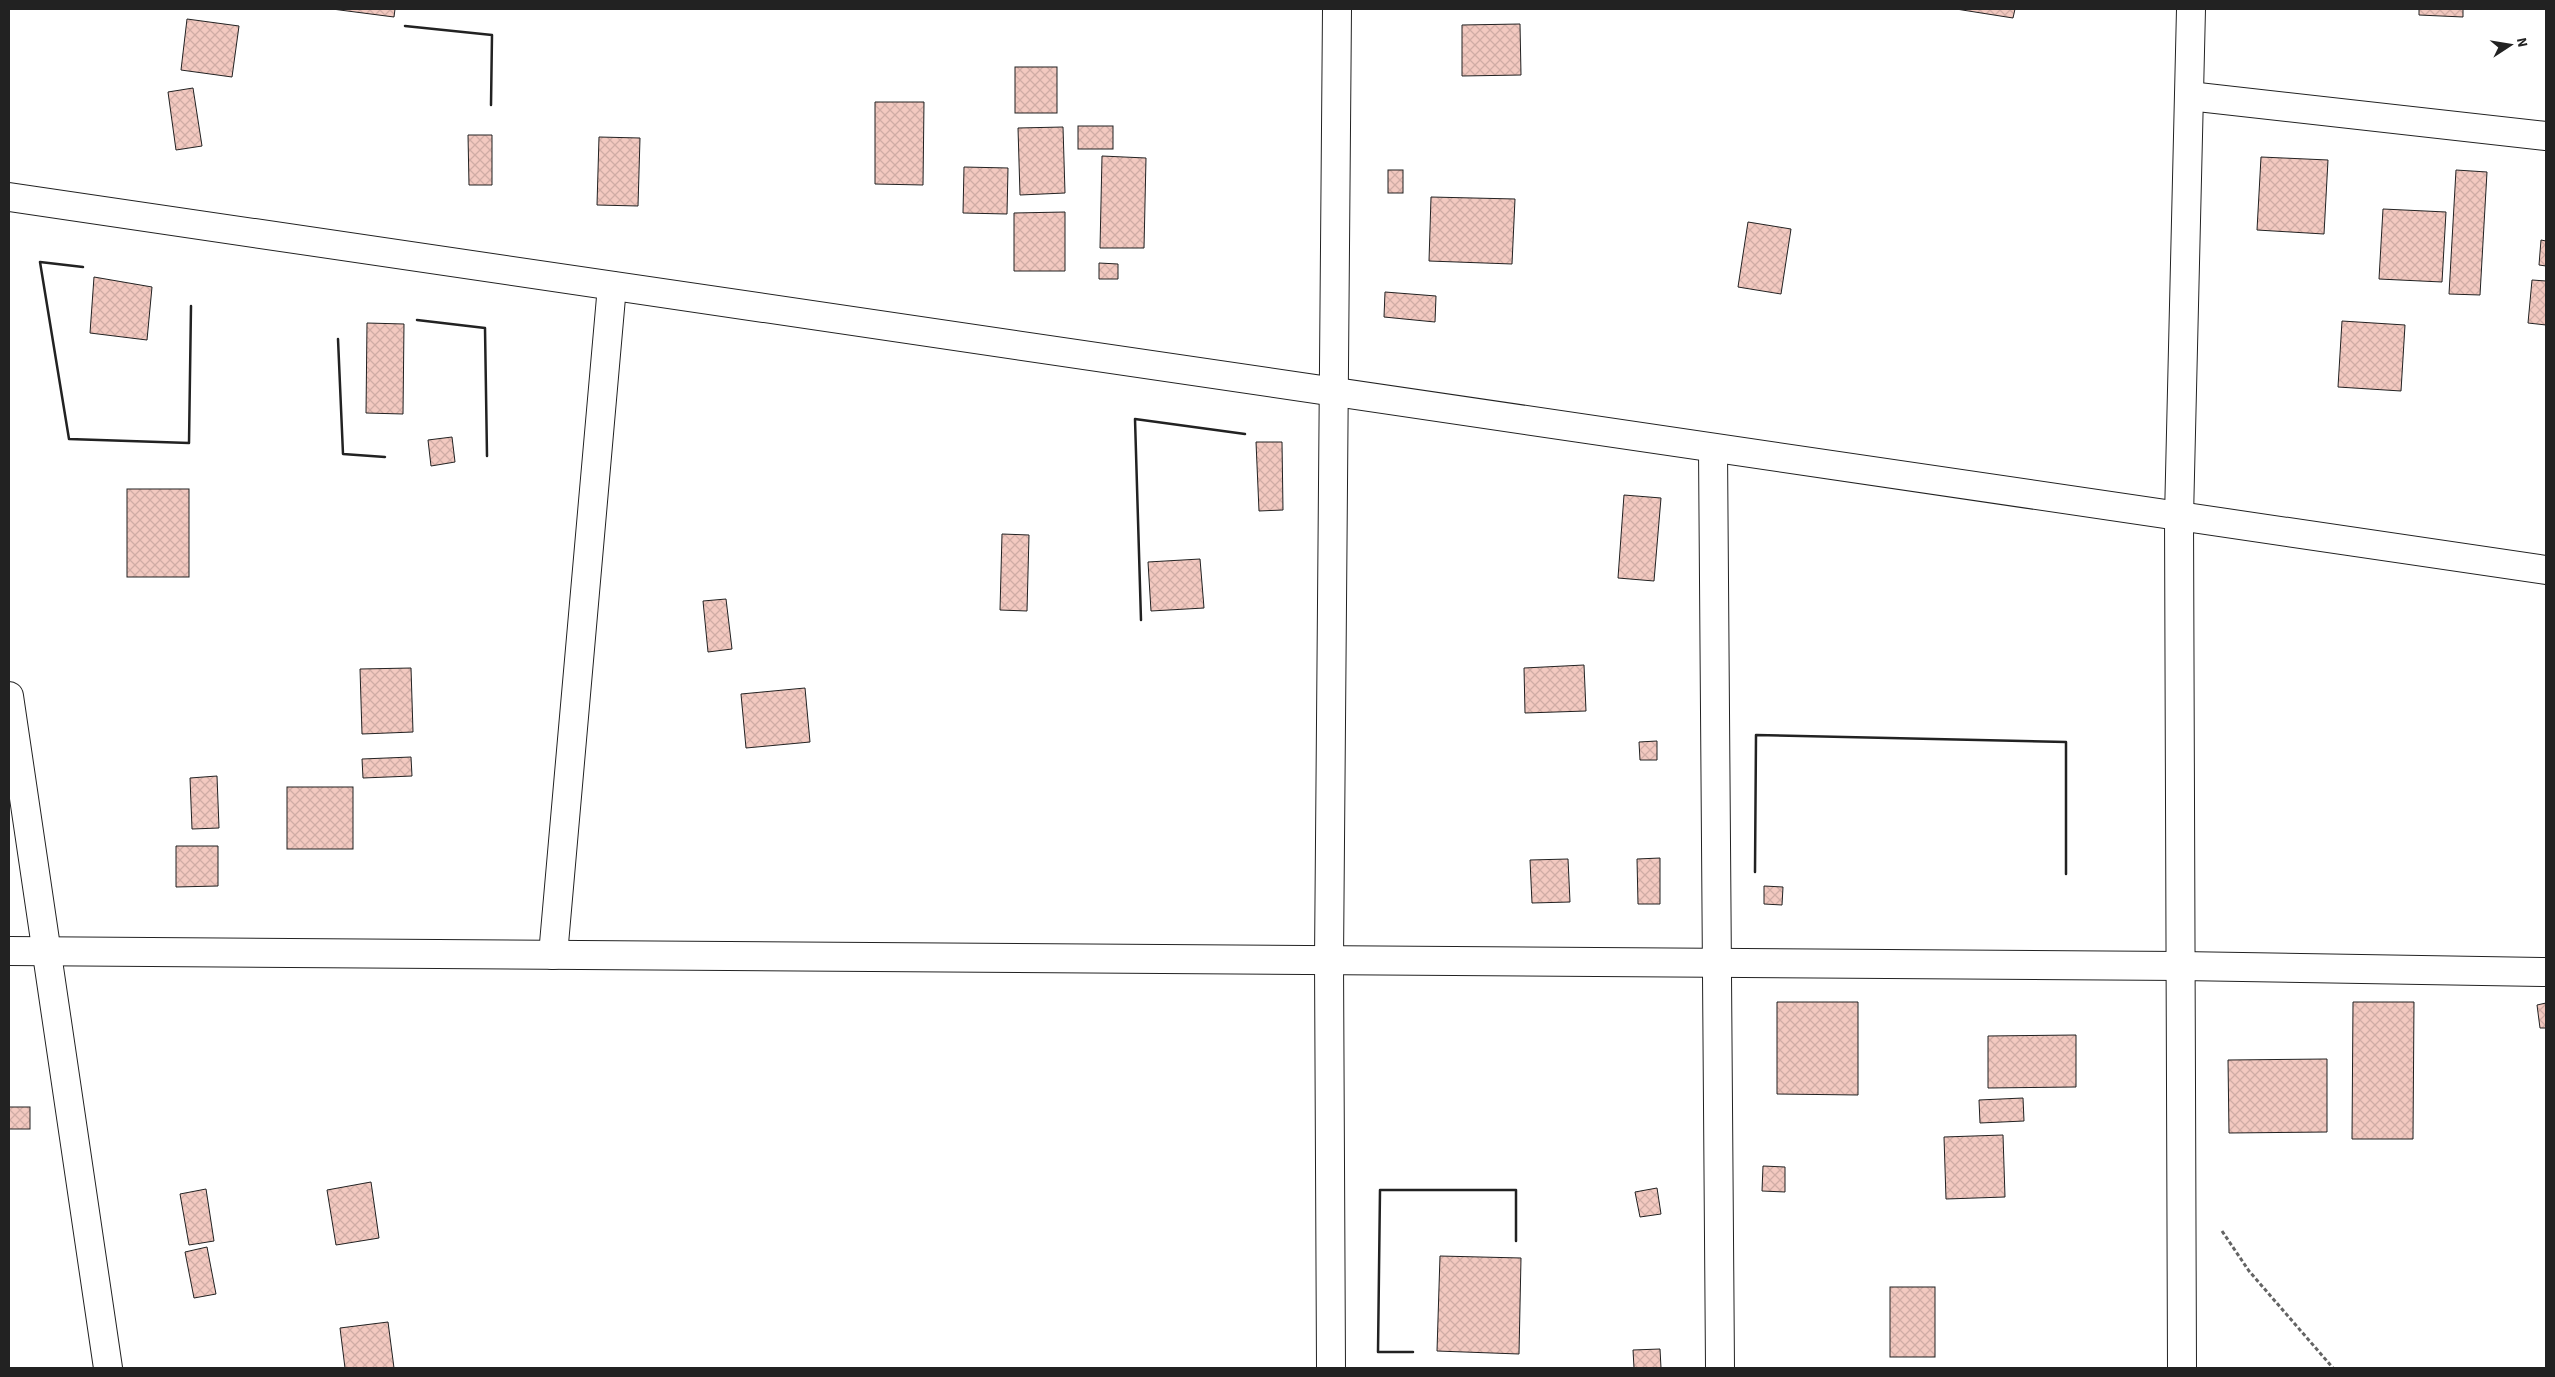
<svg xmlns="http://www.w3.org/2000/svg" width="2555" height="1377" font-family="'Source Sans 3',sans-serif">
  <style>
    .building { fill: url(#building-cross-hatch); stroke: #222 }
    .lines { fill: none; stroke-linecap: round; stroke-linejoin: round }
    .minor-casing { stroke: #222; stroke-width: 30 }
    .path { stroke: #646464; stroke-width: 3; stroke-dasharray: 4 2.5; stroke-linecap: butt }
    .minor { stroke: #fff; stroke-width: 28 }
    .wall { stroke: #222; stroke-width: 2.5 }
  </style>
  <defs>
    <pattern id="building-cross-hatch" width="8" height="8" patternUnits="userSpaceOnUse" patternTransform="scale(1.25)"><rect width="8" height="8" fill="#f3c9c0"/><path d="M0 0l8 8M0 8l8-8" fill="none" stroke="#d0aca5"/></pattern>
  </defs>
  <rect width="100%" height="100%" fill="#fff"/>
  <g class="building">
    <polygon points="332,9 395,9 394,17"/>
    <polygon points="1956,9 2015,9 2013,18"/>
    <polygon points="2419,9 2463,9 2463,17 2419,15"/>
    <polygon points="187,19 239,26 232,77 181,70"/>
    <polygon points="1520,24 1521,75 1462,76 1462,25"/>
    <rect x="1015" y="67" width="42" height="46"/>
    <polygon points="193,88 202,146 176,150 168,92"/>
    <polygon points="875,102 924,102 923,185 875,184"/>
    <rect x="1078" y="126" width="35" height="23"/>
    <polygon points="1063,127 1065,193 1020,195 1018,128"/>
    <polygon points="468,135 492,135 492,185 469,185"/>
    <polygon points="599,137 640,138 638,206 597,205"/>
    <polygon points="1102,156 1146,158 1144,248 1100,248"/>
    <polygon points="2261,157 2328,160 2324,234 2257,230"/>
    <polygon points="964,167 1008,168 1007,214 963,213"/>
    <rect x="1388" y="170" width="15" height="23"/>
    <polygon points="2456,170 2487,172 2480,295 2449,294"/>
    <polygon points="1431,197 1515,199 1512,264 1429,261"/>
    <polygon points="2383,209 2446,212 2442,282 2379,279"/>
    <polygon points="1065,212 1065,271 1014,271 1014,213"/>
    <polygon points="1748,222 1791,229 1781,294 1738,287"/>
    <polygon points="2541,240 2546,241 2546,266 2539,265"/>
    <polygon points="1099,263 1118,264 1118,279 1099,279"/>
    <polygon points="94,277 152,287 147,340 90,333"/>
    <polygon points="2532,280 2546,281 2546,325 2528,323"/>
    <polygon points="1385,292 1436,296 1435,322 1384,317"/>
    <polygon points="2342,321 2405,325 2401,391 2338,387"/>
    <polygon points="367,323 404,324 403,414 366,413"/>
    <polygon points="452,437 455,462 431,466 428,440"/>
    <polygon points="1256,442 1282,442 1283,510 1259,511"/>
    <rect x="127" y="489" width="62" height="88"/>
    <polygon points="1624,495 1661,498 1654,581 1618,578"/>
    <polygon points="1002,534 1029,535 1027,611 1000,610"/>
    <polygon points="1200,559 1204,608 1151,611 1148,562"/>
    <polygon points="726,599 732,649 708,652 703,601"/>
    <polygon points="1584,665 1586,711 1525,713 1524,668"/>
    <polygon points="411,668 413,732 362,734 360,669"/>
    <polygon points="805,688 810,742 746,748 741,694"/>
    <polygon points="1657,741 1657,760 1640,760 1639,742"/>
    <polygon points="411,757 412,776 363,778 362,759"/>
    <polygon points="217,776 219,828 192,829 190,778"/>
    <rect x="287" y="787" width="66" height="62"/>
    <polygon points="176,846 218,846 218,886 176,887"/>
    <polygon points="1660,858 1660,904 1638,904 1637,859"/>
    <polygon points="1568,859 1570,902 1532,903 1530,860"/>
    <polygon points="1764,886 1783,887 1782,905 1764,904"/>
    <polygon points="1777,1002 1858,1002 1858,1095 1777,1094"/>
    <polygon points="2353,1002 2414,1002 2413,1139 2352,1139"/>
    <polygon points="2546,1003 2546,1028 2540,1028 2537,1005"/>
    <polygon points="2076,1035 2076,1087 1988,1088 1988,1036"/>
    <polygon points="2327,1059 2327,1132 2229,1133 2228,1060"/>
    <polygon points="2023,1098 2024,1121 1980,1123 1979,1100"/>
    <rect x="9" y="1107" width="21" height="22"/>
    <polygon points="2003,1135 2005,1197 1946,1199 1944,1137"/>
    <polygon points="1763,1166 1785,1167 1785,1192 1762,1191"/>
    <polygon points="371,1182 379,1238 336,1245 327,1190"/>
    <polygon points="1657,1188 1661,1214 1640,1217 1635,1192"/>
    <polygon points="206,1189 214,1241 189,1245 180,1194"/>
    <polygon points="207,1247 216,1294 194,1298 185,1252"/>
    <polygon points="1440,1256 1521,1258 1519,1354 1437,1351"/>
    <rect x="1890" y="1287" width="45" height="70"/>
    <polygon points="388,1322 394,1368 345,1368 340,1328"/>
    <polygon points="1660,1349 1661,1368 1634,1368 1633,1350"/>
  </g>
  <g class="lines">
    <g class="minor-casing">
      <g id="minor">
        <polyline points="2189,96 2546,136"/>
        <polyline points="9,197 2546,570"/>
        <polyline points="1713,449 1720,1368"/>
        <polyline points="9,696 108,1368"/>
        <polyline points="9,951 2181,966 2546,972"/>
        <polyline points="553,955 612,286"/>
        <polyline points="1331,1368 1329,960 1337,9"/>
        <polyline points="2182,1368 2179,517 2191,9"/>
      </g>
    </g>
    <polyline class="path" points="2222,1231 2249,1271 2333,1368"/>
    <use href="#minor" class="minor"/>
    <g class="wall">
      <polyline points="405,26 492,35 491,105"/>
      <polyline points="83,267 40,262 69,439 189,443 191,306"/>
      <polyline points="417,320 485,328 487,456"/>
      <polyline points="338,339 343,454 385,457"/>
      <polyline points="1141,620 1135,419 1245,434"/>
      <polyline points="1755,872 1756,735 2066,742 2066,874"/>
      <polyline points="1413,1352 1378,1352 1380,1190 1516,1190 1516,1241"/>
    </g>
  </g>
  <rect width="2555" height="1377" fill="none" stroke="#222222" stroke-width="20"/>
  <g transform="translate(2510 45) rotate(78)" stroke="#ffffff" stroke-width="4" paint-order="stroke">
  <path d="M0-4L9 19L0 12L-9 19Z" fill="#222222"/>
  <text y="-8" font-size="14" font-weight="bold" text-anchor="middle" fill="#222222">N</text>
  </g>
</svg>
